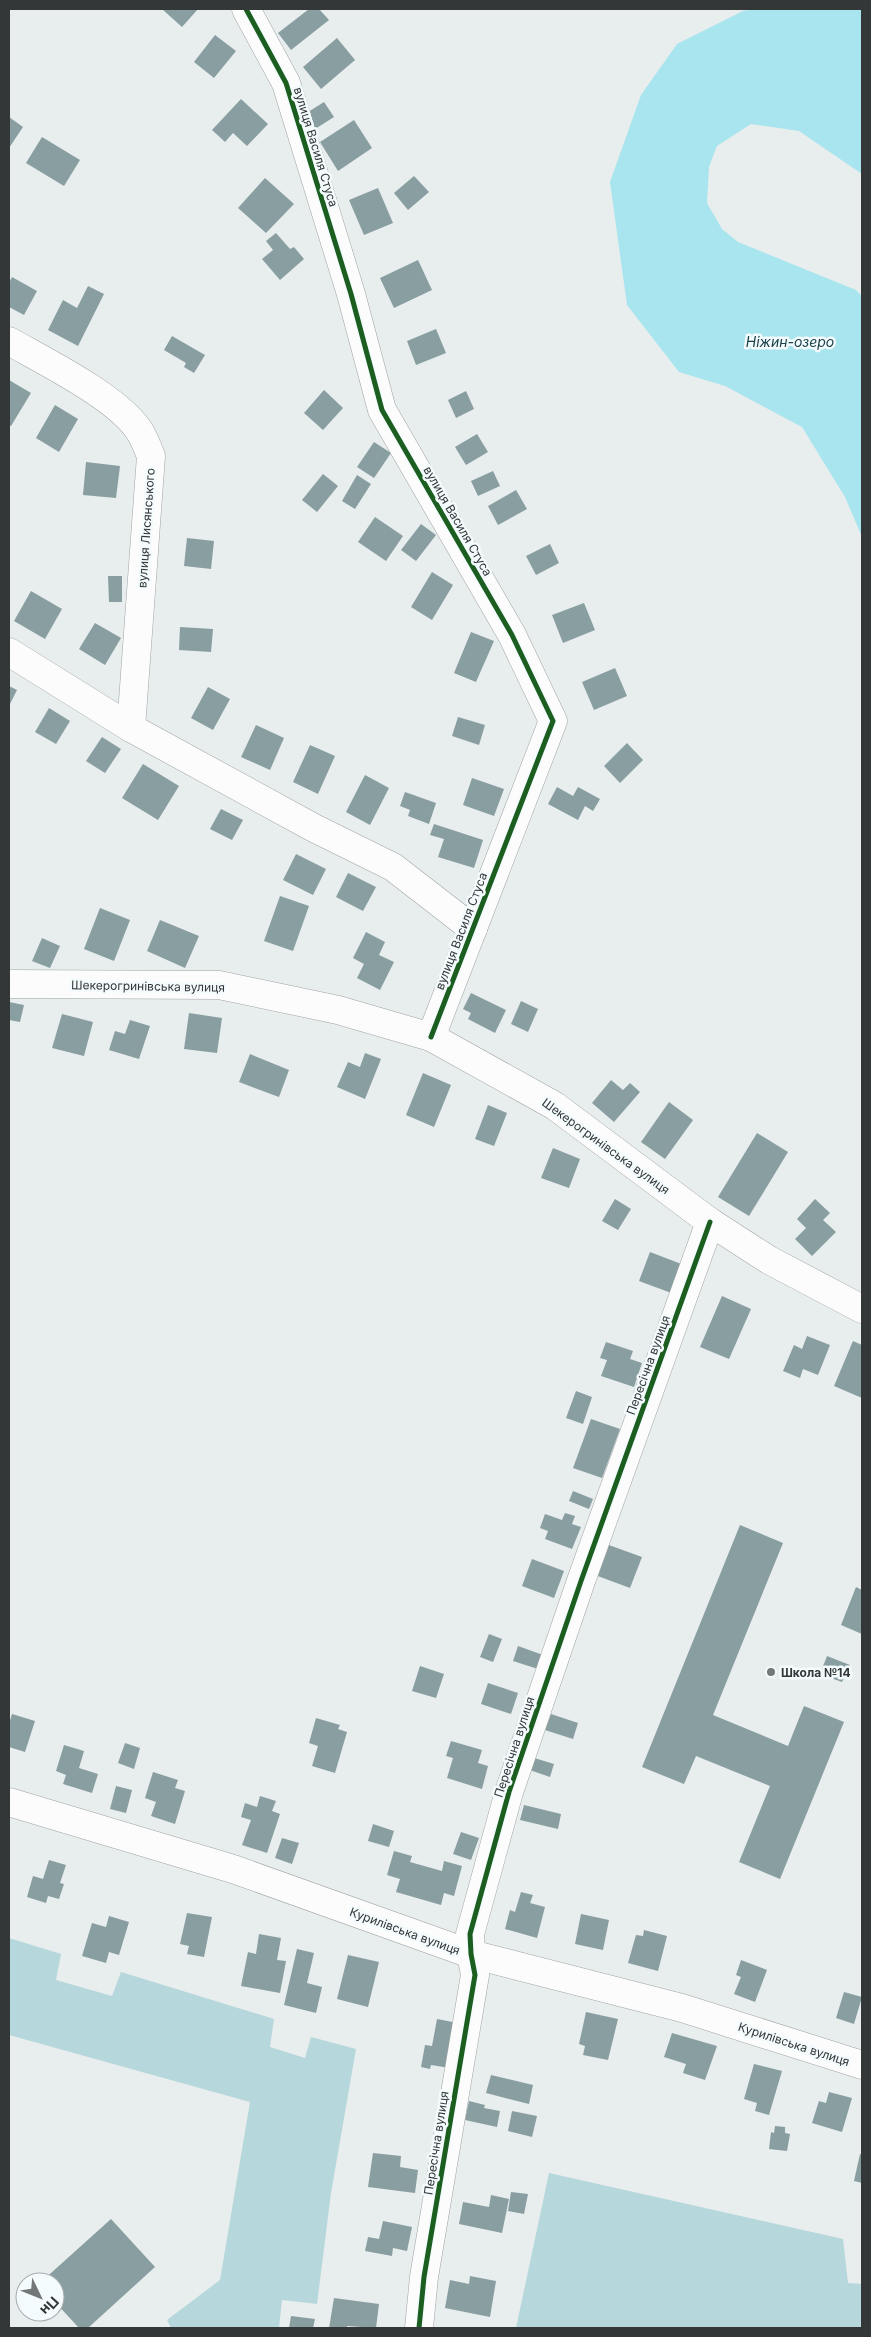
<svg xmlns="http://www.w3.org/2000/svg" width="871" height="2337" font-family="Inter,sans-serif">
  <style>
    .green { fill: #b6d7dc }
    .water { fill: #a9e5ef }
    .building { fill: #899ea1 }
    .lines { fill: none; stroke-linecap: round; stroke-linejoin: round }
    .minor-casing { stroke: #a1a4a4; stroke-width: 29 }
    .minor { stroke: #fcfcfc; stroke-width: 28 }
    .cycleway-casing { stroke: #f3fbfd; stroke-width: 8 }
    .cycleway { stroke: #1b5e20; stroke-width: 5 }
    .poi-dot { fill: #737777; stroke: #f3fbfd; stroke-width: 2 }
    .labels { text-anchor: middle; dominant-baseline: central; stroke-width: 5; stroke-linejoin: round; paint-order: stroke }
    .street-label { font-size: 12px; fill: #343738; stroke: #f3fbfd }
    .poi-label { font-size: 12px; font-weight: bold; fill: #343738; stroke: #f3fbfd; text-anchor: start }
    .water-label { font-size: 14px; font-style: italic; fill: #1b4249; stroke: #f3fbfd }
  </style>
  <rect width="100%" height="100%" fill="#e8eded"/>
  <g class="green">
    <polygon points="9,1938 61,1954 56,1980 112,1996 121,1972 274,2019 270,2047 305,2058 311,2037 356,2049 331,2193 317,2304 282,2300 279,2328 171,2328 167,2320 220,2280 250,2102 9,2035"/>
    <polygon points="549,2173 843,2239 848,2283 862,2284 862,2328 516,2328"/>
  </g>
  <polygon class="water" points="754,9 862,9 862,174 799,131 751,124 717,146 709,167 707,203 722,229 738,242 856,290 862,296 862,537 845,497 802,427 725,386 679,372 627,305 610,182 641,95 677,44 743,11"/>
  <g class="building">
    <polygon points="162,9 198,9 182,27"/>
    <polygon points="309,9 319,9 329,20 291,50 278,33"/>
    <polygon points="215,35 236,51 214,78 194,62"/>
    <polygon points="337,38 355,60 321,89 303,67"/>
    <polygon points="241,99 268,124 247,146 233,133 225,142 212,130"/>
    <polygon points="324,102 334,117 315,129 305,114"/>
    <polygon points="9,117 23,127 9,148"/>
    <polygon points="354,120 372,148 338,171 320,142"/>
    <polygon points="42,137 80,160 64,186 26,163"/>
    <polygon points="414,176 429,192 408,210 394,193"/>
    <polygon points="265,178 294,204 266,233 238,208"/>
    <polygon points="378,188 393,223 364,235 349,200"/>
    <polygon points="276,233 290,249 294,247 304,259 280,280 262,259 273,250 266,241"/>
    <polygon points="418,260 432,290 394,308 380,278"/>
    <polygon points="12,277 37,291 24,315 9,307 9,283"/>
    <polygon points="88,286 104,294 78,346 48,330 63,300 77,308"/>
    <polygon points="436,329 446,353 416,365 407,341"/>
    <polygon points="172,336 205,355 194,373 184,367 186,363 164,350"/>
    <polygon points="9,380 31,393 11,426 9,425"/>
    <polygon points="324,390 343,408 323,430 304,413"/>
    <polygon points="466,391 474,409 456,418 448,400"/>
    <polygon points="55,405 78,419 59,452 36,438"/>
    <polygon points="477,434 488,452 466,465 455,447"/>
    <polygon points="374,442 391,453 374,478 357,467"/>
    <polygon points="86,462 120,466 116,498 83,495"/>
    <polygon points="493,471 500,486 478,496 471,481"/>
    <polygon points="323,474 338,486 317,512 302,500"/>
    <polygon points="357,475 371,484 355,509 342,501"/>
    <polygon points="516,490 527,509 498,525 488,506"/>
    <polygon points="375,517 403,536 386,561 358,542"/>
    <polygon points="421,524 436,535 416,561 401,550"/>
    <polygon points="187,538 214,541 211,569 184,566"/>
    <polygon points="550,544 559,563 536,575 526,556"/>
    <polygon points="432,572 453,585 432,620 411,607"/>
    <polygon points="108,576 122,576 122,602 109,602"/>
    <polygon points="31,591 62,609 45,639 14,621"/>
    <polygon points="584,603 595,630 563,643 552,615"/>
    <polygon points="95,623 121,638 105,665 79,649"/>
    <polygon points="180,627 213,629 211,652 179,650"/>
    <polygon points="471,632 494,641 476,682 454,673"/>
    <polygon points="615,668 627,696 594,710 582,682"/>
    <polygon points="9,686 17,690 9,706"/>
    <polygon points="208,687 230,699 213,730 191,718"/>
    <polygon points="49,708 70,721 56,744 35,732"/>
    <polygon points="458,717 485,725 479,745 452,736"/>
    <polygon points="256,725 284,738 270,770 241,757"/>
    <polygon points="102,737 121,749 105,773 86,761"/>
    <polygon points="627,743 643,760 620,783 604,766"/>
    <polygon points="310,745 335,756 318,794 293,782"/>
    <polygon points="143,764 179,786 158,820 122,798"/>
    <polygon points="365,775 389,788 370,825 346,812"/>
    <polygon points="472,778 504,789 494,816 463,805"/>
    <polygon points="557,787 573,796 578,787 600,799 593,811 585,806 578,820 548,804"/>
    <polygon points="405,792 436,803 429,824 408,816 410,810 400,806"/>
    <polygon points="221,809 243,820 232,840 210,829"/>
    <polygon points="434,824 483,840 474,868 438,857 444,839 430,835"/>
    <polygon points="296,854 326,869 313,895 283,880"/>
    <polygon points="348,873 376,887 363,911 336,897"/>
    <polygon points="280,896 309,906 293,951 264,941"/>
    <polygon points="100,908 130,920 114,961 84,949"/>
    <polygon points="160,920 199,936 185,968 147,951"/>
    <polygon points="366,932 385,942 379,955 394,962 380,990 357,978 364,964 353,958"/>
    <polygon points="42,938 60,946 50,968 32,961"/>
    <polygon points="471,993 506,1010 495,1033 468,1019 471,1013 463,1009"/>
    <polygon points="521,1001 538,1009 528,1032 511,1024"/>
    <polygon points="9,1002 24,1005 20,1022 9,1020"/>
    <polygon points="189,1013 222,1018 217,1053 184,1049"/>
    <polygon points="62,1014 93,1022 84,1056 52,1048"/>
    <polygon points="130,1020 150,1026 139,1059 109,1050 115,1031 125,1034"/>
    <polygon points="365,1053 381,1059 365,1099 337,1087 348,1062 360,1067"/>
    <polygon points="250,1054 289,1070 279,1097 239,1082"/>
    <polygon points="423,1073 451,1085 434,1127 406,1115"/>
    <polygon points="611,1080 623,1090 630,1083 640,1092 614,1122 592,1103"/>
    <polygon points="669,1102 693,1120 665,1159 641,1142"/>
    <polygon points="488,1105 507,1113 494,1146 475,1139"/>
    <polygon points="757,1133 788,1152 749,1216 718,1197"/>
    <polygon points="553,1148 580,1159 569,1188 541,1178"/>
    <polygon points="615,1199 631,1209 618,1230 602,1221"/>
    <polygon points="815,1199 830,1213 823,1220 836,1232 812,1256 795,1239 806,1228 797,1219"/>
    <polygon points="650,1252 684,1265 674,1294 639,1281"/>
    <polygon points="722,1296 751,1309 729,1359 700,1347"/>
    <polygon points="807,1336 830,1345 818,1375 803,1369 800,1378 783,1371 794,1345 802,1349"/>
    <polygon points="853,1341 862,1345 862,1398 834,1386"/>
    <polygon points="606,1342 633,1351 630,1359 642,1363 634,1387 601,1376 607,1360 600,1358"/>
    <polygon points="576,1391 592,1397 583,1424 566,1418"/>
    <polygon points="591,1419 620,1429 602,1478 573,1468"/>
    <polygon points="573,1491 593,1499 589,1509 569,1501"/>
    <polygon points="565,1513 575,1516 572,1524 581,1527 572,1549 545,1539 548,1531 540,1528 545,1514 562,1520"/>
    <polygon points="740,1525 783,1543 713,1715 788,1746 804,1706 844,1722 780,1879 739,1862 770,1786 696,1756 684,1784 642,1767"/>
    <polygon points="606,1544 642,1557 630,1588 595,1575"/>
    <polygon points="532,1559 564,1571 554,1598 522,1586"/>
    <polygon points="856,1587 862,1590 862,1634 841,1625"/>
    <polygon points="489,1634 502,1639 493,1662 480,1657"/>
    <polygon points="518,1646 543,1655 538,1669 513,1661"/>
    <polygon points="827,1656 850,1665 842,1682 820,1674"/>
    <polygon points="420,1666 444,1674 436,1698 412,1691"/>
    <polygon points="488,1683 518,1693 511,1714 481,1704"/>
    <polygon points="12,1714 35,1721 25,1752 9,1747 9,1724"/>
    <polygon points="551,1714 578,1723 573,1739 545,1730"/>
    <polygon points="316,1718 340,1725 338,1729 347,1732 335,1773 312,1766 318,1746 309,1743"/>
    <polygon points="451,1741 482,1750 478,1763 488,1766 482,1789 447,1778 453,1758 446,1756"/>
    <polygon points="125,1743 140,1748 134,1769 118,1763"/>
    <polygon points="64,1745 84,1751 79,1768 98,1774 92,1793 63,1784 66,1775 56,1771"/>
    <polygon points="531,1757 554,1764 550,1777 527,1769"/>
    <polygon points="153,1772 178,1780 175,1788 185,1791 175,1824 151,1816 156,1802 145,1798"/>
    <polygon points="116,1786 132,1790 126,1813 110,1809"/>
    <polygon points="260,1796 276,1801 272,1811 280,1814 267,1853 242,1845 251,1820 241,1817 245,1803 257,1807"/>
    <polygon points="524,1805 561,1814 558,1829 520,1820"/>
    <polygon points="373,1824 394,1831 389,1847 368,1841"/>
    <polygon points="461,1832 479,1838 471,1860 453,1854"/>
    <polygon points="282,1838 299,1843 292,1864 275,1858"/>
    <polygon points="394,1851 412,1856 410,1862 442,1871 444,1861 462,1866 454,1896 444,1893 441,1905 396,1892 400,1879 387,1875"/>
    <polygon points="49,1860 66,1865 60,1883 64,1884 59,1899 48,1896 46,1903 27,1897 33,1876 43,1879"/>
    <polygon points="521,1892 533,1895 530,1903 545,1907 537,1938 505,1929 510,1910 515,1912"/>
    <polygon points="187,1913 212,1917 204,1957 187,1954 189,1946 180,1944"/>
    <polygon points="581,1914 609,1920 603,1950 575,1944"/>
    <polygon points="109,1916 129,1922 119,1955 109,1952 106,1963 82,1956 92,1923 106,1927"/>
    <polygon points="644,1930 667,1936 658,1971 628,1963 636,1935 643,1936"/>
    <polygon points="259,1934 281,1938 277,1960 286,1961 280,1993 241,1986 248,1952 256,1954"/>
    <polygon points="297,1949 314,1953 307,1983 322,1987 316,2013 284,2005"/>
    <polygon points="348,1955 379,1962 368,2007 337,1999"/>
    <polygon points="741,1960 767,1970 755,2002 734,1994 741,1977 736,1975"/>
    <polygon points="844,1992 862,1997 854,2024 836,2018"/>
    <polygon points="586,2012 618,2019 608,2060 583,2055 585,2046 579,2044"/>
    <polygon points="437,2019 458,2023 450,2068 431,2065 430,2069 421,2067 425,2045 432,2046"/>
    <polygon points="672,2033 717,2046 705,2080 683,2073 686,2064 664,2057"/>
    <polygon points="754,2064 782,2071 769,2115 755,2111 757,2103 744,2099"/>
    <polygon points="491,2075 533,2085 529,2104 486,2093"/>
    <polygon points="829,2092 852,2098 842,2132 812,2123 819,2101 826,2103"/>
    <polygon points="469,2101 485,2105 484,2108 500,2111 497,2127 465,2120"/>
    <polygon points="512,2111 537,2116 532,2137 508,2131"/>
    <polygon points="775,2126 785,2127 785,2133 790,2134 787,2151 769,2149 771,2132 774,2133"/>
    <polygon points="373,2153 401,2156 400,2167 418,2170 415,2193 368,2187"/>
    <polygon points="860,2154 862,2154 862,2183 854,2181"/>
    <polygon points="511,2192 528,2194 524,2214 508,2211"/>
    <polygon points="491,2195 509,2199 502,2233 459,2224 463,2202 489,2207"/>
    <polygon points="111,2219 155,2267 88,2328 79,2328 55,2302 55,2282 41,2282"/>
    <polygon points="383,2221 412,2227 407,2251 393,2248 392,2256 365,2251 368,2237 379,2239"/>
    <polygon points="470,2276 496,2281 490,2317 445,2308 450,2280 469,2284"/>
    <polygon points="334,2298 379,2304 376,2328 347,2326 347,2328 329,2328"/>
    <polygon points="291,2316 315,2319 313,2328 289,2328"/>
  </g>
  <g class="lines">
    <g class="minor-casing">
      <g id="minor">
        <polyline points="246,9 286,83 351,294 382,410 512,635 553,721 431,1037"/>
        <path d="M 9,341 C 44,361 115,396 138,429 C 144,437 147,447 151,456 L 131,728"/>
        <polyline points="9,652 131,728 314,828 393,867 473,929"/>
        <polyline points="9,984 219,985 338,1010 431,1037 555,1106 710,1222 769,1260 862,1309"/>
        <polyline points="9,1802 233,1869 471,1954 682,2008 862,2065"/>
        <polyline points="419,2328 424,2277 475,1975 471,1954 470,1934 509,1792 581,1581 710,1222"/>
      </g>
    </g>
    <use href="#minor" class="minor"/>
    <g class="cycleway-casing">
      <g id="cycleway">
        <polyline points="246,9 286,83 351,294 382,410 512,635 553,721 431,1037"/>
        <polyline points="419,2328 424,2277 475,1975 471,1954 470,1934 509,1792 581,1581 710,1222"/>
      </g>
    </g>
    <use href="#cycleway" class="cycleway"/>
  </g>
  <circle class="poi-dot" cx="771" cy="1672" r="5"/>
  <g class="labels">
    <g class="street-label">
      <text transform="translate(316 147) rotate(73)">вулиця Василя Стуса</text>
      <text transform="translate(458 521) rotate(60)">вулиця Василя Стуса</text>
      <text transform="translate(146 528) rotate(-86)">вулиця Лисянського</text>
      <text transform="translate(461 931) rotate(-69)">вулиця Василя Стуса</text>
      <text transform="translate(148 986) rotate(1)">Шекерогринівська вулиця</text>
      <text transform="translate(606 1146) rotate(36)">Шекерогринівська вулиця</text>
      <text transform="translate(648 1365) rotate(-70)">Пересічна вулиця</text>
      <text transform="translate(514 1747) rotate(-72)">Пересічна вулиця</text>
      <text transform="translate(405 1931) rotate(20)">Курилівська вулиця</text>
      <text transform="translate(794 2044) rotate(18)">Курилівська вулиця</text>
      <text transform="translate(436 2143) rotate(-81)">Пересічна вулиця</text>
    </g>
    <g class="poi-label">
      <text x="781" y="1672">Школа №14</text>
    </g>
    <g class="water-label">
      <text x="790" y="341">Ніжин-озеро</text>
    </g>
  </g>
  <rect width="871" height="2337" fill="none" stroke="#343738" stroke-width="20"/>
  <g transform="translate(40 2297) rotate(133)"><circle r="24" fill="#f3fbfd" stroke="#a7adae"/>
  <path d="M0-4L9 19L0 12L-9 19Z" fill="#737777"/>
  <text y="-8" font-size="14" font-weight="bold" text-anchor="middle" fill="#343738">Пн</text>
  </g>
</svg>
